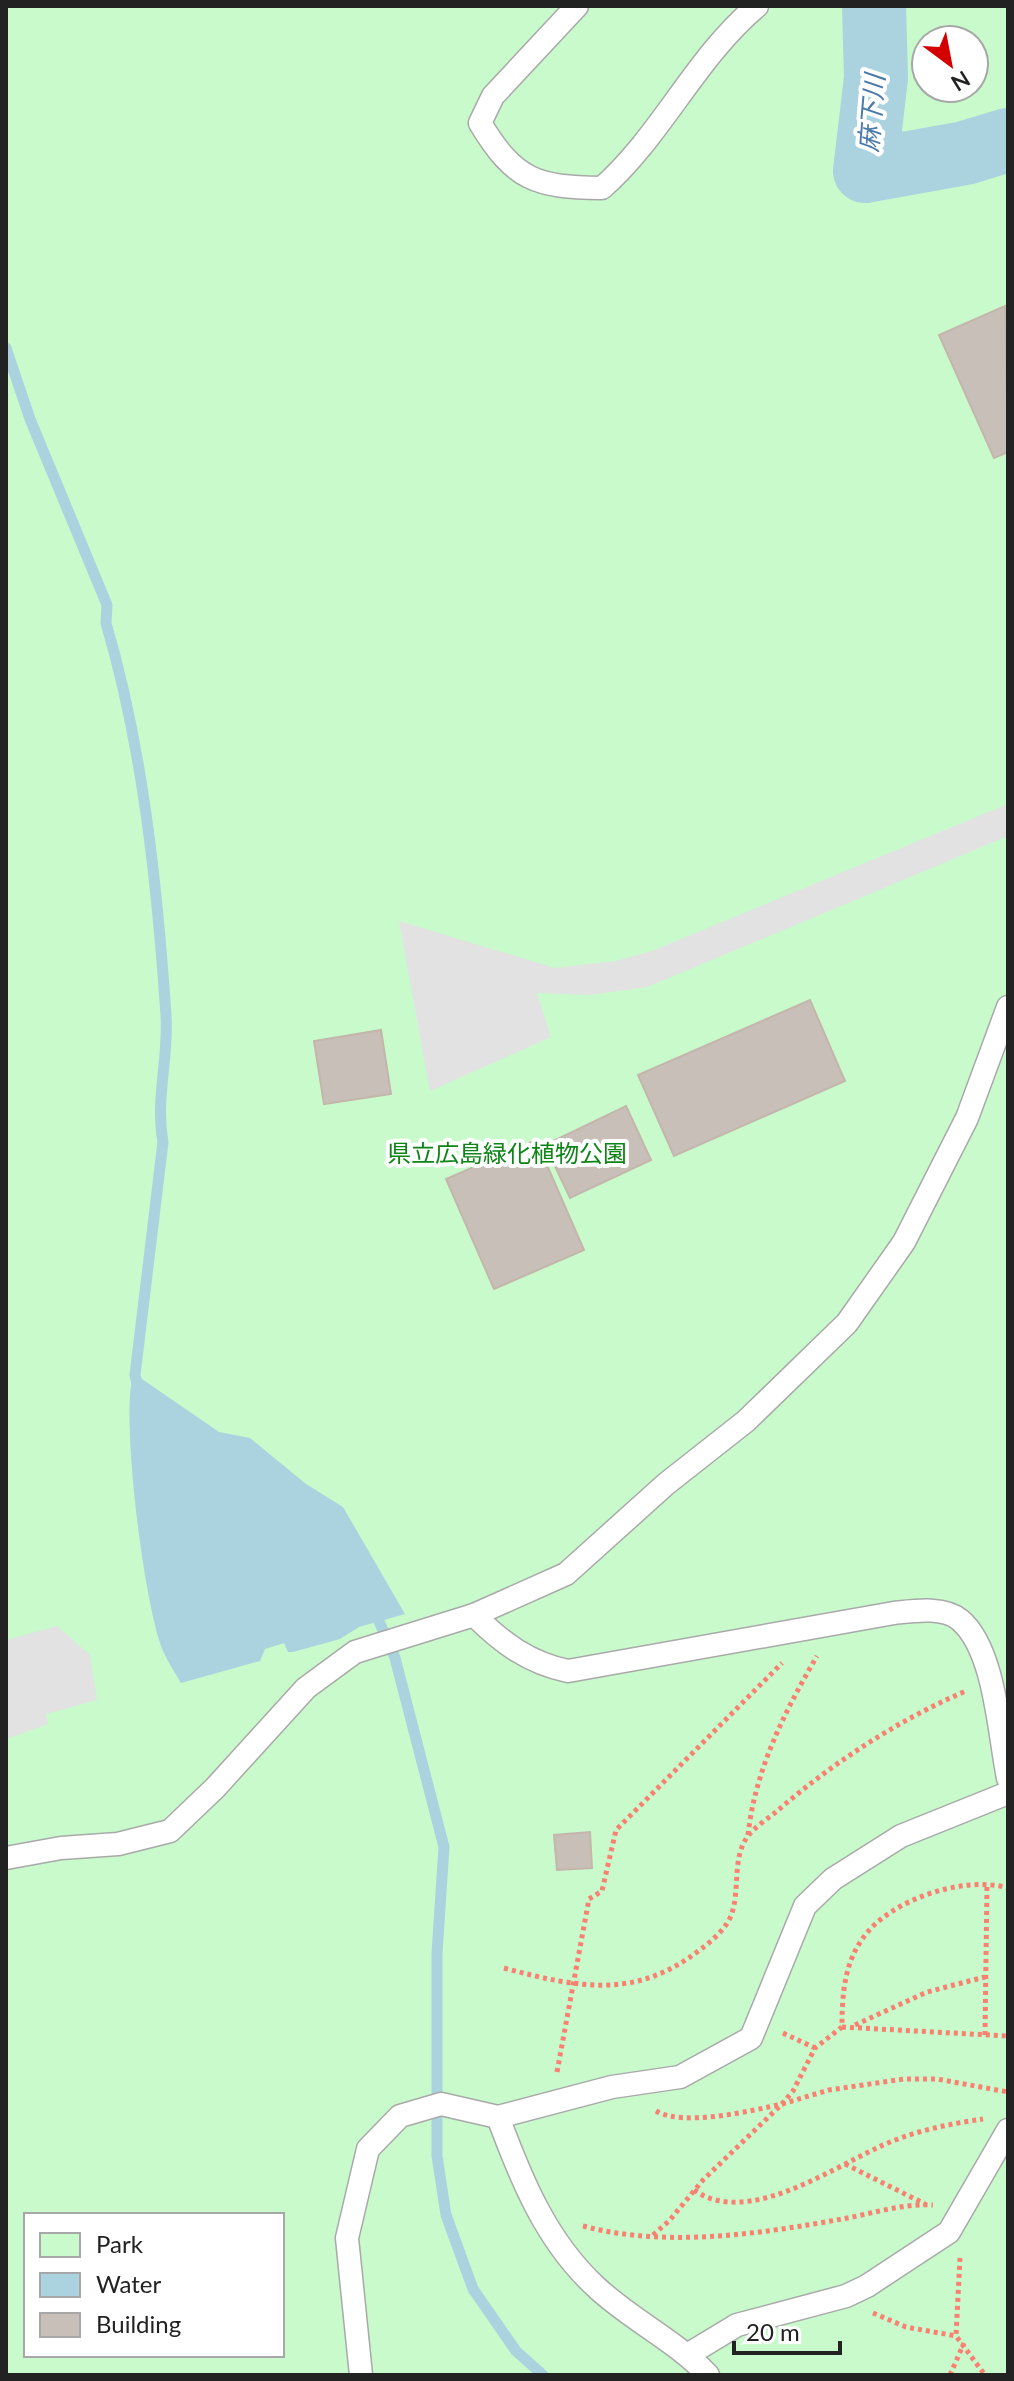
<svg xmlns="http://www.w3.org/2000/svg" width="1014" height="2381" font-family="Lato,'Noto Sans JP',sans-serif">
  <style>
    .park { fill: #c8facc; fill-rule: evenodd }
    .parking { fill: #e2e2e2 }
    .water { fill: #aad3df }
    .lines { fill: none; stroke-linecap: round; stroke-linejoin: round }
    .stream { stroke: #aad3df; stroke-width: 11 }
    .river { stroke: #aad3df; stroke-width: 64 }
    .building { fill: #c7bfb8; stroke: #c4b6ab; stroke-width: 2 }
    .lane-casing { stroke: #a9a9a9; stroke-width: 25 }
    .path { stroke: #fa8072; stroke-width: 5; stroke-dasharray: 4 4; stroke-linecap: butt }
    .lane { stroke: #fff; stroke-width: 22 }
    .labels { text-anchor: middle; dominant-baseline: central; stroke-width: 8; stroke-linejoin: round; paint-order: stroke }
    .park-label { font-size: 24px; fill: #0c8416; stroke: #fff }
    .water-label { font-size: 26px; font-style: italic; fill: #4a7aab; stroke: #fff }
  </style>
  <rect width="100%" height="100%" fill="#f2efe9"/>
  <path class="park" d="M 6,6 L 1008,6 L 1008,2375 L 6,2375 ZM 926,40 L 974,40 L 974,88 L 926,88 ZM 26,2215 L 282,2215 L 282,2355 L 26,2355 Z"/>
  <g class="parking">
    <polygon points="1008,804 1008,836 647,987 590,995 537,993 551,1037 430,1091 399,921 555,968 616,961 652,951"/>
    <polygon points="57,1626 90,1655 97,1700 46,1714 48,1724 6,1739 6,1640"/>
  </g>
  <path class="water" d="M 139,1377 L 219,1432 L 250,1438 L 306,1484 L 343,1507 L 405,1614 L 359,1627 L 340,1639 L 293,1652 L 288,1652 L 284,1643 L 265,1649 L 260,1661 L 181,1683 C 175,1673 168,1662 163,1651 C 144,1605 122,1426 132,1380 Z"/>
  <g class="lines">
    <g class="stream">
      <path d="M 6,348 L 30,419 L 107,605 L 106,623 C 143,749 157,884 166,1015 C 169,1058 155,1099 163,1142 L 135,1375 L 139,1392"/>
      <polyline points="374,1610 395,1658 444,1847 437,1953 437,2156 446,2215 473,2289 516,2351 543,2375"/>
    </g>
    <polyline class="river" points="874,6 876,78 865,171 965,153 1008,140"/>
  </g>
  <g class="building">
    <polygon points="1005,306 1008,452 994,458 939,335"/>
    <polygon points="810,1000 845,1081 674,1156 638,1075"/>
    <polygon points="381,1030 391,1094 324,1104 314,1041"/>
    <polygon points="626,1106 651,1160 570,1198 545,1145"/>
    <polygon points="536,1140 584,1250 494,1289 446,1179"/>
    <polygon points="590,1832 592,1868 557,1870 554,1835"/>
  </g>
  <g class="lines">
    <g class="lane-casing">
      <g id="lane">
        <path d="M 577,6 L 493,96 L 480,123 C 515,181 536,187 602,188 C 662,135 695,58 757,6"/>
        <path d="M 474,1615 C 502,1643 529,1663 568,1671 L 894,1613 C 913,1611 944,1606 960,1620 C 995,1649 999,1734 1008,1778"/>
        <polyline points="6,1858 61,1848 118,1844 170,1831 215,1788 306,1688 355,1652 474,1615 566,1574 666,1484 746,1421 847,1323 904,1242 967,1118 1008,1007"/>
        <path d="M 498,2117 C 521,2179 546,2241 596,2287 C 631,2320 675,2340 708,2375"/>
        <polyline points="689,2354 737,2325 846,2296 867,2286 949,2232 1008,2130"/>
        <polyline points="361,2375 347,2238 368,2149 400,2116 441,2104 498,2117 612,2087 680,2077 751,2038 805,1906 833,1879 901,1836 1008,1793"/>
      </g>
    </g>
    <g class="path">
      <path d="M 748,1835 C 755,1770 785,1711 817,1656"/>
      <path d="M 504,1968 C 579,1988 636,2000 701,1949 C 713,1940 727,1928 732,1913 C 740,1888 732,1857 748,1836 C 755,1827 767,1819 776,1812 C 831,1764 898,1720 966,1691"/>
      <polyline points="855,2025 927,1992 985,1977"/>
      <polyline points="842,2027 1008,2036"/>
      <polyline points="783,2033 815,2048"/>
      <polyline points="985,2035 987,1884"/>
      <polyline points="557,2072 589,1899 602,1891 616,1830 782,1663"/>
      <path d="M 656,2111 C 683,2127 751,2111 782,2104 L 793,2091 L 815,2048 L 842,2027 C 842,1996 844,1964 863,1938 C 889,1900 964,1875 1008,1888"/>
      <polyline points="845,2164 925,2204"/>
      <path d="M 694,2190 C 746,2227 829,2170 877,2148 C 909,2132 948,2124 983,2119"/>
      <path d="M 583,2226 C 665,2248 759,2234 842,2219 C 871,2214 903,2203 933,2205"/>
      <polyline points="653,2235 669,2221 703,2180 782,2104 829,2090 904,2079 937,2079 1008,2092"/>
      <polyline points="960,2258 956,2336 985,2375"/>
      <polyline points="873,2313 906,2327 956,2336"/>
      <polyline points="950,2375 964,2343"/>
    </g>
    <use href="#lane" class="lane"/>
  </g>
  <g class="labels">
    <g class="park-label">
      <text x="507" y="1152">県立広島緑化植物公園</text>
    </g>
    <g class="water-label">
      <text transform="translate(871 113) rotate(-85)">麻下川</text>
    </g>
  </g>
  <rect width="1014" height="2381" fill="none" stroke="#222222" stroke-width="16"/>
  <rect x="24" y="2213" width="260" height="144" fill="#ffffff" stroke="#a7a7a7" stroke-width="2"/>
  <rect x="40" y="2233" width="40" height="24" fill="#c8facc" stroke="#a7a7a7" stroke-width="2"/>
  <text x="96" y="2253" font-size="24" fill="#222222">Park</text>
  <rect x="40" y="2273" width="40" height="24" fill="#aad3df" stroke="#a7a7a7" stroke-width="2"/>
  <text x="96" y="2293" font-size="24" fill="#222222">Water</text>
  <rect x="40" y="2313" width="40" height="24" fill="#c7bfb8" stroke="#a7a7a7" stroke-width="2"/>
  <text x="96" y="2333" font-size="24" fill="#222222">Building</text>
  <g transform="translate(950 64) rotate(148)"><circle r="38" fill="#ffffff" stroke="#a7a7a7" stroke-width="2"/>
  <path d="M0-6L14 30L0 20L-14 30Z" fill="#d40000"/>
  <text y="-12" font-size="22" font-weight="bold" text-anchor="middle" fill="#222222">N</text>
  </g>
  <path d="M734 2341v12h106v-12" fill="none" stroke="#222222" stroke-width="4"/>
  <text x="746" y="2341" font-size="24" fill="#222222" stroke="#ffffff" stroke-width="6" paint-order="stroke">20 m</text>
</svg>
